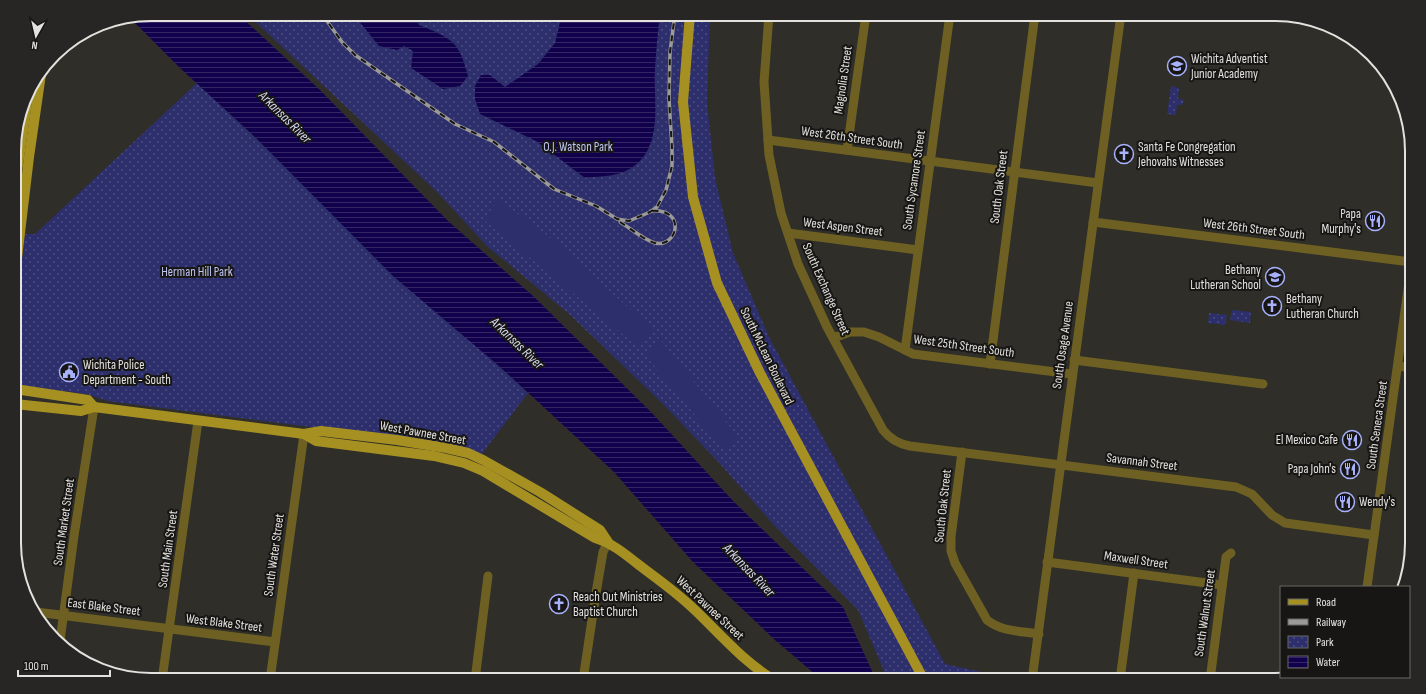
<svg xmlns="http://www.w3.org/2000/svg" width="1426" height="694" font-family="'Sofia Sans Condensed',sans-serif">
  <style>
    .park { fill: url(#park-dots) }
    .pitch { fill: #2d2f6c }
    .water { fill: url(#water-rules) }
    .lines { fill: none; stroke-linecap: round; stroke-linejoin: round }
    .minor { stroke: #6d6022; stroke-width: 9 }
    .major { stroke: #a69022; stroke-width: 10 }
    .rail-casing { stroke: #9b9a96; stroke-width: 3.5 }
    .rail { stroke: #171614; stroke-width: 2; stroke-dasharray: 6; stroke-linecap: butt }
    .labels { text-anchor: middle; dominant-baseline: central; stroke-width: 4; stroke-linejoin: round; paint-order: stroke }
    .poi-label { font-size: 13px; fill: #e3e2de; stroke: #171614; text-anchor: start }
    .street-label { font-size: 13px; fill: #e3e2de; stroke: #171614 }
    .park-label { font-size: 13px; fill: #c0c7f2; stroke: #171614 }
    .water-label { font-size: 14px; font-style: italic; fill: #d8dcf3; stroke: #171614 }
    .rim { fill: none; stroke: #e3e2de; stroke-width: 2 }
  </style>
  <defs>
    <pattern id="park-dots" width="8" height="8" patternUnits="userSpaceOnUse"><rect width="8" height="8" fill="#2d2f6c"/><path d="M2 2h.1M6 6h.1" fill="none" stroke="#4b4d81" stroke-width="1.8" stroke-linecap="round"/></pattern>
    <pattern id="water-rules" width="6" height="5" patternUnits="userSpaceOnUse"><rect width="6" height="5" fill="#11014c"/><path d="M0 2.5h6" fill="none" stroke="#342665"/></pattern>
  </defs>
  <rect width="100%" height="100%" fill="#2f2e28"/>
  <g class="park">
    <polygon points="247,14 710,14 707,102 715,178 733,253 769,337 945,664 1000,676 1000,680 888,680 858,610 774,525 722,466 663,404 567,312 488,247 436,191"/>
    <polygon points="197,83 528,393 481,455 421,441 108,401 86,394 19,385 15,383 15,316 25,234 35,234"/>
    <polygon points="1171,86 1179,88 1178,99 1182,99 1184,101 1182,105 1177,105 1176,115 1167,114"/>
    <polygon points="1232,310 1251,312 1250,323 1230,320"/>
    <polygon points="1209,313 1227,315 1225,325 1208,323"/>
  </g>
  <g class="pitch">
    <polygon points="498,199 553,240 653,330 637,346 485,221 485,219"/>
    <polygon points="659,338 738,437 724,450 645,355"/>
  </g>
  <g class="water">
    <polygon points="151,14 238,14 321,91 448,221 533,296 651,412 734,502 843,607 876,680 818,680 816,675 775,640 693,562 614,472 500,367 393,276 256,138 180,68 130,18"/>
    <path d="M 353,14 L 414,14 L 419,25 C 429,29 448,36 455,45 C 462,53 465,66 468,76 L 460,86 L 443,89 L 411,68 L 413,51 L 404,46 L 397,50 L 379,46 Z"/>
    <path d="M 562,14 L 660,14 C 658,32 656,50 655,69 C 653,100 664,144 634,166 C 620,177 602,176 585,178 L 536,141 L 480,114 L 475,99 L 475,86 L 481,75 L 490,75 L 505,87 L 538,64 L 555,43 Z"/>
  </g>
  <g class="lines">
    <g class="minor">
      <path d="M 769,14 L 764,82 L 769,155 L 781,213 L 798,264 L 827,327 L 883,430 C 890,439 899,444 910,446 L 1236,487 L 1252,494 L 1272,515 L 1285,523 L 1374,535"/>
      <polyline points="768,140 1098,183"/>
      <polyline points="847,150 866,14"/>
      <polyline points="1093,222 1411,262"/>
      <polyline points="788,233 918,250"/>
      <polyline points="833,338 850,332 864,332 879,337 913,354 1072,374"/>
      <polyline points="905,350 950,14"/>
      <polyline points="1074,360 1263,384"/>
      <polyline points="990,364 1035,14"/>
      <polyline points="1398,366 1412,368"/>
      <path d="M 962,452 L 951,537 L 951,551 L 955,563 L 987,620 C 1002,632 1021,631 1039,634"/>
      <polyline points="1047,562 1222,585"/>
      <polyline points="1367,587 1411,267"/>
      <polyline points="36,612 275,642"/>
      <polyline points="60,641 74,536 94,407"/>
      <polyline points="162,680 198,421"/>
      <polyline points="270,680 304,434"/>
      <polyline points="475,680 488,576"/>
      <polyline points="583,680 596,593 603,552 608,542"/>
      <polyline points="1032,680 1121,14"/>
      <polyline points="1120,680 1134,573"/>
      <polyline points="1210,680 1226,557 1231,553"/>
    </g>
    <g class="major">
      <polyline points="690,14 683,102 693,197 717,283 760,373 924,680"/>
      <polyline points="14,192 29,89"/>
      <polyline points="15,275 29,157 41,74"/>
      <polyline points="15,389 88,400 94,407"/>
      <polyline points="15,404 81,411 94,407 304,434 321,431 397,440 446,448 468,453 483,460 540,492 600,530 608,542"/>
      <path d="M 304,434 L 316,441 L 434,456 L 464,463 L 483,471 L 595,538 C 612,543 625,554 639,565 C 659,580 679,594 696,611 C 721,635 744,662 774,680"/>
    </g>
    <g class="rail-casing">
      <g id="rail">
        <polyline points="322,14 342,42 355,55 455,124 494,142 554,189 596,206 617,219 629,221 650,212 657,207 666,190 672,166 672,148 669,99 670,52 675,14"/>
        <path d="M 620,222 C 630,228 644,240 655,243 C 678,248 687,208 651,211"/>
      </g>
    </g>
    <use href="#rail" class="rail"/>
  </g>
  <defs>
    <g id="school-ring" transform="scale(1)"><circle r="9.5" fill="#171614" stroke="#a7b1fc" stroke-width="1.5"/><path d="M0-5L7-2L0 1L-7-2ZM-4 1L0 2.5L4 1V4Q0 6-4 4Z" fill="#a7b1fc"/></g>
    <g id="church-ring" transform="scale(1)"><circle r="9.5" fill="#171614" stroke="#a7b1fc" stroke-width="1.5"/><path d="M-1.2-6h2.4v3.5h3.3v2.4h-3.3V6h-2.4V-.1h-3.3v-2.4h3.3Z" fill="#a7b1fc"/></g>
    <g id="restaurant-ring" transform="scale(1)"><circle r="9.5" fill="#171614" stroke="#a7b1fc" stroke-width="1.5"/><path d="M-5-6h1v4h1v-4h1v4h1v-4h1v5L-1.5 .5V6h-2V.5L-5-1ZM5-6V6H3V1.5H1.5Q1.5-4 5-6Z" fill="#a7b1fc"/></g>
    <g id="civic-ring" transform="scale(1)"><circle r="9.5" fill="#171614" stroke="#a7b1fc" stroke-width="1.5"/><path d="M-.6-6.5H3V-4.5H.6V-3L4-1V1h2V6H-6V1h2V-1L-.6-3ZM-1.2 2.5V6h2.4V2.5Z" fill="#a7b1fc"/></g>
  </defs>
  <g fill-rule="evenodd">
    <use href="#school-ring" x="1177" y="66"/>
    <use href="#church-ring" x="1124" y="154"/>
    <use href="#restaurant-ring" x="1375" y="221"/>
    <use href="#school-ring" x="1275" y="277"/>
    <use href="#church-ring" x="1272" y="306"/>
    <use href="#civic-ring" x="69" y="372"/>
    <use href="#restaurant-ring" x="1352" y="440"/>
    <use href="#restaurant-ring" x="1350" y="469"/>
    <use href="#restaurant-ring" x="1345" y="502"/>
    <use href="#church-ring" x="559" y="604"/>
  </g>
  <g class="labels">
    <g class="poi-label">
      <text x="1191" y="59">Wichita Adventist<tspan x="1191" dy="15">Junior Academy</tspan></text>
      <text x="1138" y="147">Santa Fe Congregation<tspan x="1138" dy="15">Jehovahs Witnesses</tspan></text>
      <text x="1361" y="214" text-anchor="end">Papa<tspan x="1361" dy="15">Murphy's</tspan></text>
      <text x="1261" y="270" text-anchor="end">Bethany<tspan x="1261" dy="15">Lutheran School</tspan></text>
      <text x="1286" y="299">Bethany<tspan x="1286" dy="15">Lutheran Church</tspan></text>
      <text x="83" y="365">Wichita Police<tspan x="83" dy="15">Department - South</tspan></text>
      <text x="1338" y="440" text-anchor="end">El Mexico Cafe</text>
      <text x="1336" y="469" text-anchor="end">Papa John's</text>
      <text x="1359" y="502">Wendy's</text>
      <text x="573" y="597">Reach Out Ministries<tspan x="573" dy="15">Baptist Church</tspan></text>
    </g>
    <g class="street-label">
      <text transform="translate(843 80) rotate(-82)">Magnolia Street</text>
      <text transform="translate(852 138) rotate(8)">West 26th Street South</text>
      <text transform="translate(914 180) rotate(-82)">South Sycamore Street</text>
      <text transform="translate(999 187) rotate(-83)">South Oak Street</text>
      <text transform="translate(843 227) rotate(7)">West Aspen Street</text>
      <text transform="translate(1254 229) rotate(7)">West 26th Street South</text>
      <text transform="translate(826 289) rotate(66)">South Exchange Street</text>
      <text transform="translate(1063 345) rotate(-82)">South Osage Avenue</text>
      <text transform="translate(964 346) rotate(8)">West 25th Street South</text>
      <text transform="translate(767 356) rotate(64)">South McLean Boulevard</text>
      <text transform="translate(1377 425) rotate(-82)">South Seneca Street</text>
      <text transform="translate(423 433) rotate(10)">West Pawnee Street</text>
      <text transform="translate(1142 462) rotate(7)">Savannah Street</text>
      <text transform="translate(943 506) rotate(-84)">South Oak Street</text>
      <text transform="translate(64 522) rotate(-82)">South Market Street</text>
      <text transform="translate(168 549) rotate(-82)">South Main Street</text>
      <text transform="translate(274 555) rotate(-82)">South Water Street</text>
      <text transform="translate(1136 560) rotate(8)">Maxwell Street</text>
      <text transform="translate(104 607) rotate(7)">East Blake Street</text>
      <text transform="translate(710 608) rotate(43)">West Pawnee Street</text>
      <text transform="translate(1205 613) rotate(-82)">South Walnut Street</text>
      <text transform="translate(224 623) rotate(7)">West Blake Street</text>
    </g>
    <g class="park-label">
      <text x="578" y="147">O.J. Watson Park</text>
      <text x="197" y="272">Herman Hill Park</text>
    </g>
    <g class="water-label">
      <text transform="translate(285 117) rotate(45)">Arkansas River</text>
      <text transform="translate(517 343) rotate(44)">Arkansas River</text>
      <text transform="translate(749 570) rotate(46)">Arkansas River</text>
    </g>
  </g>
  <path d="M0 0H1426V694H0ZM151 21H1275A130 130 0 0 1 1405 151V543A130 130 0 0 1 1275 673H151A130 130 0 0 1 21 543V151A130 130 0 0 1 151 21Z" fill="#272624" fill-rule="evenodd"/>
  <path class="rim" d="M151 21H1275A130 130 0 0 1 1405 151V543A130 130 0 0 1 1275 673H151A130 130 0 0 1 21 543V151A130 130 0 0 1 151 21Z"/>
  <rect x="1280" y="586" width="130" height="92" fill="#171614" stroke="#696865"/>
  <rect x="1288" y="599" width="20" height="6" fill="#a69022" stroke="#696865"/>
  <text x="1316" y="606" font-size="12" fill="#e3e2de">Road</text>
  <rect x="1288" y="619" width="20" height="6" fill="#9b9a96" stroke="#696865"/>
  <text x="1316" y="626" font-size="12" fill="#e3e2de">Railway</text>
  <rect x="1288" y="636" width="20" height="12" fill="url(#park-dots)" stroke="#696865"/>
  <text x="1316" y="646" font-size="12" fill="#e3e2de">Park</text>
  <rect x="1288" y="656" width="20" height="12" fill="url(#water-rules)" stroke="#696865"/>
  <text x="1316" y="666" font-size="12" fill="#e3e2de">Water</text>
  <g transform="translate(36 36) rotate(188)" stroke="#171614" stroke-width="3" paint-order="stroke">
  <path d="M0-3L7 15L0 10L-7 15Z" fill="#e3e2de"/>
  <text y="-6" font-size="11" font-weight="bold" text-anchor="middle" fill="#e3e2de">N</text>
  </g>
  <path d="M18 670v6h92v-6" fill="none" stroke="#e3e2de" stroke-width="2"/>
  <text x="24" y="670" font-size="12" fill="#e3e2de" stroke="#171614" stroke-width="3" paint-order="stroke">100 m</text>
</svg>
